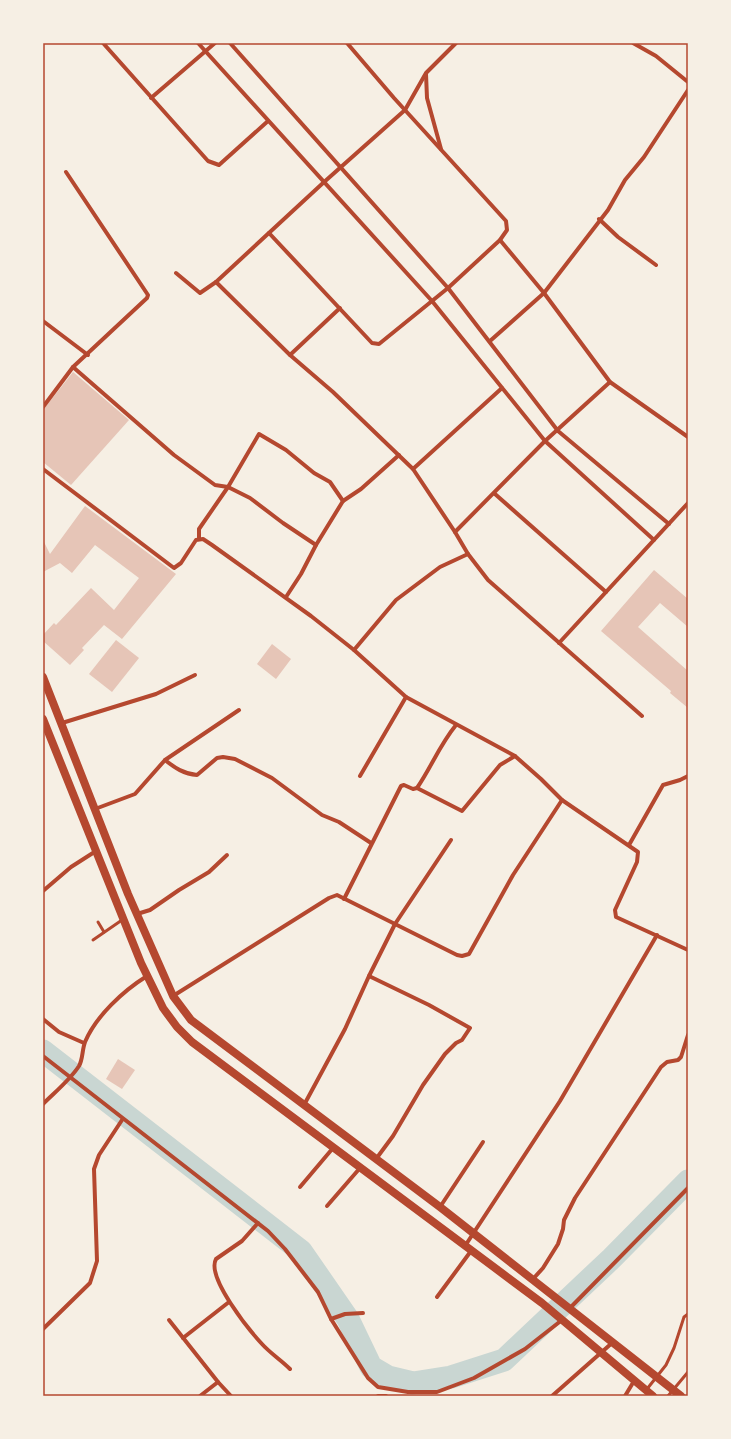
<svg xmlns="http://www.w3.org/2000/svg" width="731" height="1439" font-family="'IBM Plex Serif',serif">
  <style>
    .lines { fill: none; stroke-linecap: round; stroke-linejoin: round }
    .river { stroke: #c9d6d2; stroke-width: 23 }
    .building { fill: #e6c5b7 }
    .service { stroke: #b5482f; stroke-width: 3 }
    .minor { stroke: #b5482f; stroke-width: 4 }
    .secondary { stroke: #b5482f; stroke-width: 8 }
    .neatline { fill: none; stroke: #b5482f; stroke-width: 1.5 }
  </style>
  <rect width="100%" height="100%" fill="#f6efe4"/>
  <g class="lines">
    <polyline class="river" points="43,1051 301,1251 348,1319 371,1367 388,1377 413,1383 451,1377 504,1360 612,1258 688,1181"/>
  </g>
  <g class="building">
    <polygon points="73,372 129,420 71,485 43,462 43,410"/>
    <polygon points="85,506 176,574 122,639 104,625 82,648 84,650 70,665 43,641 43,635 54,623 56,625 91,588 114,610 139,578 95,545 72,573 60,563 43,572 43,540 50,554"/>
    <polygon points="654,570 688,599 688,627 660,603 638,627 688,671 688,708 670,693 671,691 601,631"/>
    <polygon points="116,640 139,658 112,692 89,674"/>
    <polygon points="272,644 291,659 276,679 257,664"/>
    <polygon points="118,1059 135,1070 122,1089 106,1079"/>
  </g>
  <g class="lines">
    <g class="service">
      <polyline points="98,922 104,932"/>
      <polyline points="93,940 122,920"/>
      <polyline points="647,1389 666,1365 674,1348 684,1317 688,1314"/>
      <polyline points="668,1396 688,1372"/>
    </g>
    <g class="minor">
      <polyline points="103,43 208,161 219,165 268,121"/>
      <polyline points="198,43 432,301 545,441 654,540"/>
      <polyline points="230,43 448,288 558,431 669,524"/>
      <polyline points="633,43 656,56 688,82"/>
      <polyline points="426,74 427,98 441,149"/>
      <polyline points="151,98 215,43"/>
      <polyline points="66,172 148,295 147,298 73,367"/>
      <polyline points="599,219 618,237 656,265"/>
      <polyline points="269,233 372,343 379,344 448,288 500,240 507,230 506,221 394,98 347,43"/>
      <polyline points="500,240 544,293 610,382 688,437"/>
      <polyline points="176,273 200,293 216,282 323,183 405,110 426,73 456,43"/>
      <polyline points="216,282 290,355 333,392 413,469 455,532 468,554 488,580 642,716"/>
      <polyline points="43,321 88,355"/>
      <polyline points="490,341 544,293 608,210 625,180 644,157 688,90"/>
      <polyline points="290,355 340,308"/>
      <polyline points="43,407 73,367 174,455 215,485 228,487 250,498 283,523 316,545"/>
      <polyline points="43,469 174,568 181,563 196,540 203,539 212,545 311,616 354,650 406,697 515,756 541,779 562,800 638,852 637,862 615,910 616,917 688,950"/>
      <polyline points="413,469 502,388"/>
      <polyline points="495,494 606,592"/>
      <polyline points="455,532 545,441 610,382"/>
      <polyline points="199,539 199,529 228,487 259,434 286,450 314,473 330,482 343,501"/>
      <polyline points="286,597 301,574 316,545 343,501 361,489 399,455"/>
      <polyline points="559,643 688,503"/>
      <polyline points="354,650 396,600 440,567 468,554"/>
      <polyline points="62,723 156,694 195,675"/>
      <path d="M 165,760 C 175,768 184,774 197,775 L 217,758 L 223,757 L 235,759 L 272,778 L 322,815 L 339,822 L 371,843"/>
      <polyline points="360,776 406,697"/>
      <polyline points="417,788 462,811 500,765 515,756"/>
      <polyline points="95,809 135,794 165,760 239,710"/>
      <polyline points="629,845 663,785 680,780 688,776"/>
      <polyline points="43,891 71,867 96,851"/>
      <path d="M 344,899 L 401,786 L 404,785 L 413,789 L 417,788 C 432,766 439,746 456,725"/>
      <polyline points="137,914 150,910 179,890 209,872 227,855"/>
      <polyline points="369,976 429,1005 470,1028 462,1040 456,1043 445,1054 423,1085 393,1136 376,1159"/>
      <polyline points="173,996 329,898 337,895 457,955 462,956 469,954 513,875 562,800"/>
      <polyline points="43,1019 59,1032 84,1043"/>
      <polyline points="43,1056 268,1231 285,1249 318,1292 331,1319 368,1378 378,1387 408,1392 437,1392 474,1378 525,1349 562,1320"/>
      <path d="M 43,1104 C 55,1092 70,1080 79,1066 C 83,1059 82,1050 85,1042 C 96,1016 123,991 147,976"/>
      <polyline points="304,1105 345,1029 369,976 395,924 451,840"/>
      <polyline points="300,1187 333,1148"/>
      <polyline points="327,1206 360,1168"/>
      <polyline points="440,1207 483,1142"/>
      <path d="M 258,1223 L 242,1241 L 216,1259 C 206,1277 249,1330 262,1344 C 270,1353 281,1360 290,1369"/>
      <polyline points="465,1246 560,1101 657,935"/>
      <polyline points="533,1279 543,1268 558,1244 563,1229 564,1220 575,1198 661,1067 667,1062 678,1060 681,1057 688,1035"/>
      <polyline points="437,1297 471,1251"/>
      <polyline points="570,1308 688,1188"/>
      <polyline points="331,1319 345,1314 363,1313"/>
      <polyline points="169,1320 218,1382 231,1396"/>
      <polyline points="43,1329 90,1283 97,1261 94,1169 99,1155 122,1120"/>
      <polyline points="183,1338 229,1302"/>
      <polyline points="200,1396 218,1382"/>
      <polyline points="378,1396 386,1396"/>
      <polyline points="552,1396 612,1343"/>
      <polyline points="625,1396 634,1381"/>
    </g>
    <g class="secondary">
      <polyline points="43,677 128,894 173,996 191,1020 440,1207 681,1396"/>
      <polyline points="43,719 141,963 163,1008 177,1027 192,1042 542,1303 653,1396"/>
    </g>
  </g>
  <rect width="731" height="1439" fill="none" stroke="#f6efe4" stroke-width="88"/>
  <rect x="44" y="44" width="643" height="1351" class="neatline"/>
</svg>
